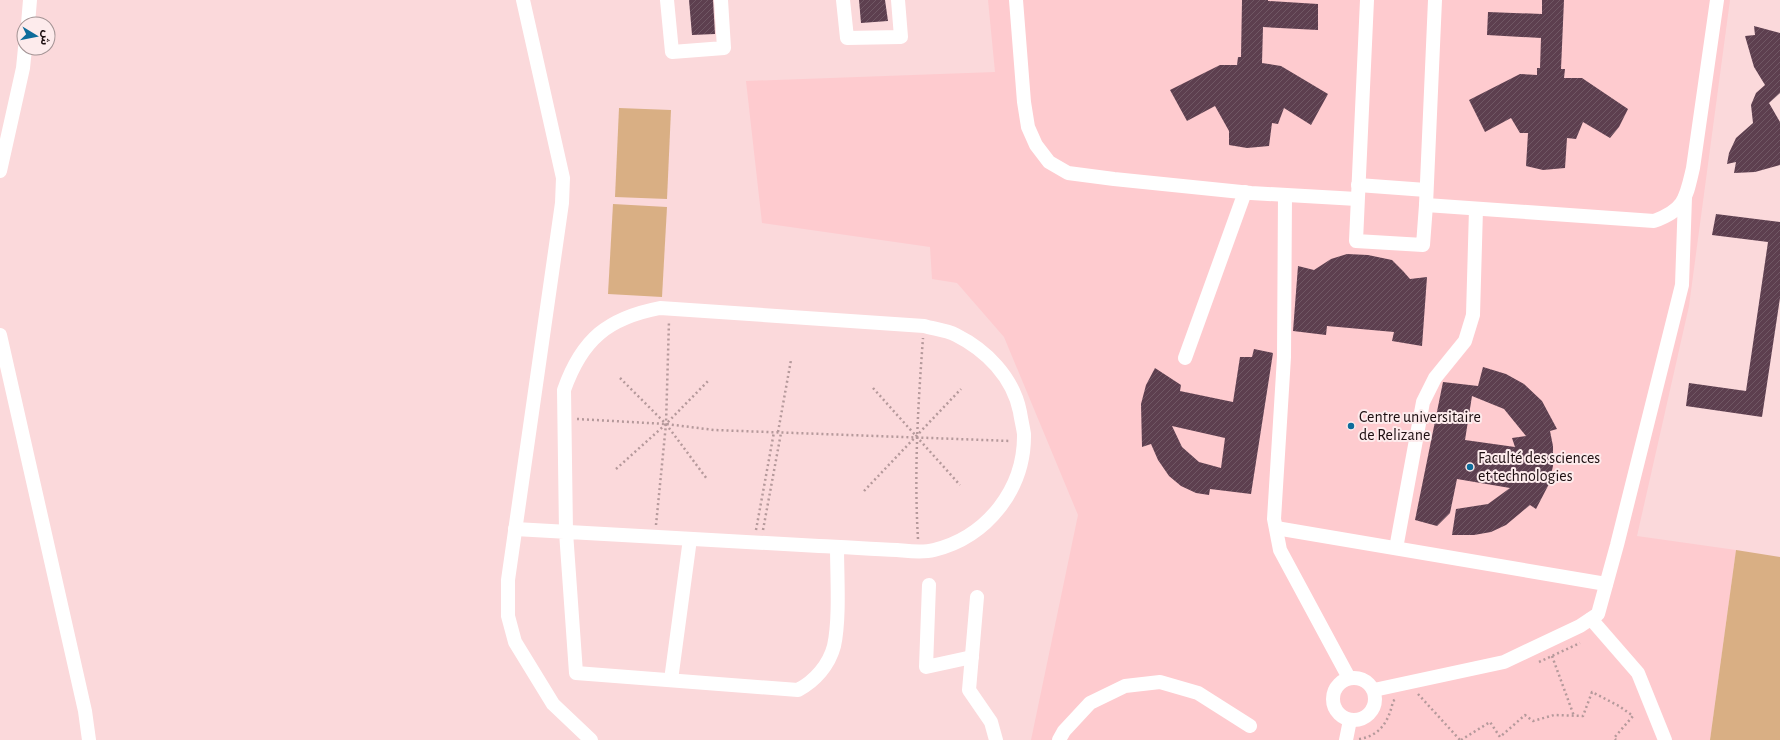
<svg xmlns="http://www.w3.org/2000/svg" width="1780" height="740" font-family="'Alegreya Sans','Noto Sans Arabic',sans-serif">
  <style>
    .built { fill: #fecbcf }
    .grass { fill: #d9af84 }
    .building { fill: url(#building-hatch); fill-rule: evenodd }
    .lines { fill: none; stroke-linecap: round; stroke-linejoin: round }
    .path { stroke: #b5999b; stroke-width: 2.5; stroke-dasharray: 2 3; stroke-linecap: butt }
    .minor { stroke: #fff; stroke-width: 14 }
    .poi-dot { fill: #0e6c9b; stroke: #fdebec; stroke-width: 1.5 }
    .labels { text-anchor: middle; dominant-baseline: central; stroke-width: 4; stroke-linejoin: round; paint-order: stroke }
    .poi-label { font-size: 16px; fill: #1d0f11; stroke: #fdebec; text-anchor: start }
  </style>
  <defs>
    <pattern id="building-hatch" width="6" height="6" patternUnits="userSpaceOnUse"><rect width="6" height="6" fill="#5d3f4f"/><path d="M-1 1l2-2M0 6l6-6M5 7l2-2" fill="none" stroke="#705764"/></pattern>
  </defs>
  <rect width="100%" height="100%" fill="#fbd9db"/>
  <polygon class="built" points="988,0 1730,0 1689,306 1637,536 1736,550 1710,740 1031,740 1078,515 1004,337 957,283 932,279 930,247 762,223 746,81 995,72"/>
  <g class="grass">
    <polygon points="619,108 671,110 667,199 615,197"/>
    <polygon points="613,204 667,207 662,297 608,294"/>
    <polygon points="1736,550 1780,557 1780,740 1710,740"/>
  </g>
  <g class="building">
    <polygon points="689,0 713,0 715,34 692,35"/>
    <polygon points="859,0 885,0 888,21 861,23"/>
    <polygon points="1242,0 1268,0 1268,1 1318,4 1318,30 1263,27 1262,63 1281,66 1328,94 1311,125 1284,108 1278,124 1272,123 1269,146 1247,148 1229,145 1229,131 1215,106 1187,121 1170,90 1220,65 1237,65 1238,57 1241,57"/>
    <polygon points="1542,0 1564,0 1561,69 1565,69 1564,78 1582,78 1628,109 1619,127 1610,138 1583,122 1576,139 1567,138 1565,168 1543,170 1526,166 1528,133 1520,133 1511,118 1485,132 1469,100 1520,74 1537,75 1537,68 1540,68 1541,38 1487,35 1488,12 1542,14"/>
    <polygon points="1754,26 1780,33 1780,93 1769,103 1780,122 1780,165 1755,172 1734,173 1736,162 1727,164 1729,153 1736,138 1753,123 1751,105 1756,93 1765,85 1754,67 1745,36 1755,35"/>
    <polygon points="1716,214 1780,222 1780,298 1762,417 1686,406 1689,383 1746,391 1768,242 1712,235"/>
    <polygon points="1347,254 1368,255 1392,260 1403,271 1410,279 1427,277 1422,346 1392,341 1394,332 1327,326 1326,335 1293,331 1298,266 1314,270 1331,259"/>
    <path d="M 1254,349 L 1273,353 L 1251,494 L 1210,489 L 1209,495 L 1196,493 L 1181,486 L 1169,476 L 1158,460 L 1151,444 L 1142,447 L 1141,404 L 1146,385 L 1155,368 L 1181,385 L 1180,391 L 1233,402 L 1240,357 L 1252,357 ZM 1172,426 L 1225,438 L 1221,468 L 1199,462 L 1182,447 Z"/>
    <path d="M 1483,367 L 1506,374 L 1524,384 L 1542,401 L 1557,429 L 1550,431 L 1553,446 L 1553,466 L 1549,484 L 1536,509 L 1530,505 L 1506,525 L 1491,532 L 1474,535 L 1452,535 L 1456,509 L 1488,504 L 1510,488 L 1457,479 L 1450,513 L 1437,526 L 1415,520 L 1443,382 L 1478,386 ZM 1472,396 L 1504,409 L 1526,436 L 1512,438 L 1515,447 L 1465,440 Z"/>
  </g>
  <g class="lines">
    <g class="path">
      <polyline points="620,378 666,424 707,479"/>
      <polyline points="873,388 960,485"/>
      <polyline points="577,419 666,424 714,430 1011,441"/>
      <polyline points="778,432 791,360"/>
      <polyline points="616,469 666,424 709,380"/>
      <polyline points="864,491 961,389"/>
      <polyline points="656,525 666,424 669,321"/>
      <polyline points="756,530 774,432"/>
      <polyline points="763,530 781,433"/>
      <path d="M 918,539 C 914,472 918,405 923,338"/>
      <polyline points="1552,656 1574,716"/>
      <polyline points="1539,662 1580,643"/>
      <polyline points="1418,694 1460,740"/>
      <path d="M 1359,739 C 1380,736 1389,721 1393,701 L 1396,699"/>
      <polyline points="1461,740 1490,722 1500,737 1525,715 1533,721 1554,715 1583,716 1592,692 1619,706 1633,716 1614,738 1616,740"/>
    </g>
    <g class="minor">
      <polyline points="523,0 563,178 562,203 508,580 508,616 515,642 553,704 591,740"/>
      <polyline points="667,0 672,52 724,48 721,0"/>
      <polyline points="843,0 847,38 901,37 898,0"/>
      <polyline points="1016,0 1024,102 1028,127 1036,145 1049,162 1068,173 1114,179 1251,193 1357,199"/>
      <polyline points="1367,0 1356,241 1423,245 1426,205"/>
      <path d="M 1435,0 L 1426,205 L 1654,221 C 1685,210 1686,198 1693,168 L 1717,0"/>
      <polyline points="28,24 30,0"/>
      <polyline points="0,171 23,68 25,48"/>
      <polyline points="1358,185 1426,190"/>
      <polyline points="1285,195 1284,357 1274,519 1280,550 1349,678"/>
      <polyline points="0,335 85,711 89,740"/>
      <polyline points="1185,358 1245,192"/>
      <polyline points="1276,528 1606,584"/>
      <path d="M 515,529 C 616,535 718,540 819,546 C 845,547 871,549 897,550 C 909,551 922,553 934,550 C 987,537 1025,489 1024,434 C 1023,427 1021,419 1020,412 C 1013,377 986,350 956,335 C 946,330 934,329 924,326 L 660,308 C 608,318 582,339 564,390 L 566,532 L 576,673 L 798,690 C 815,681 829,665 834,646 C 840,619 837,575 837,547"/>
      <polyline points="1397,543 1423,402 1435,378 1465,341 1473,315 1476,209"/>
      <polyline points="929,585 926,667 972,657"/>
      <polyline points="977,597 969,690 991,722 996,740"/>
      <polyline points="1591,619 1638,673 1665,740"/>
      <circle cx="1354" cy="699" r="21"/>
      <polyline points="671,680 690,539"/>
      <polyline points="1374,690 1504,662 1580,626 1598,614 1617,545 1682,285 1685,197"/>
      <polyline points="1059,740 1064,731 1090,703 1125,686 1160,682 1198,693 1250,726"/>
      <polyline points="1346,740 1350,720"/>
    </g>
  </g>
  <g class="poi-dot">
    <circle cx="1351" cy="426" r="4"/>
    <circle cx="1470" cy="467" r="4"/>
  </g>
  <g class="labels">
    <g class="poi-label">
      <text x="1359" y="417">Centre universitaire<tspan x="1359" dy="18">de Relizane</tspan></text>
      <text x="1478" y="458">Faculté des sciences<tspan x="1478" dy="18">et technologies</tspan></text>
    </g>
  </g>
  <g transform="translate(36 36) rotate(100)"><circle r="19" fill="#fdebec" stroke="#a39394"/>
  <path d="M0-3L7 15L0 10L-7 15Z" fill="#0e6c9b"/>
  <text y="-6" font-size="11" font-weight="bold" text-anchor="middle" fill="#1d0f11">ش</text>
  </g>
</svg>
